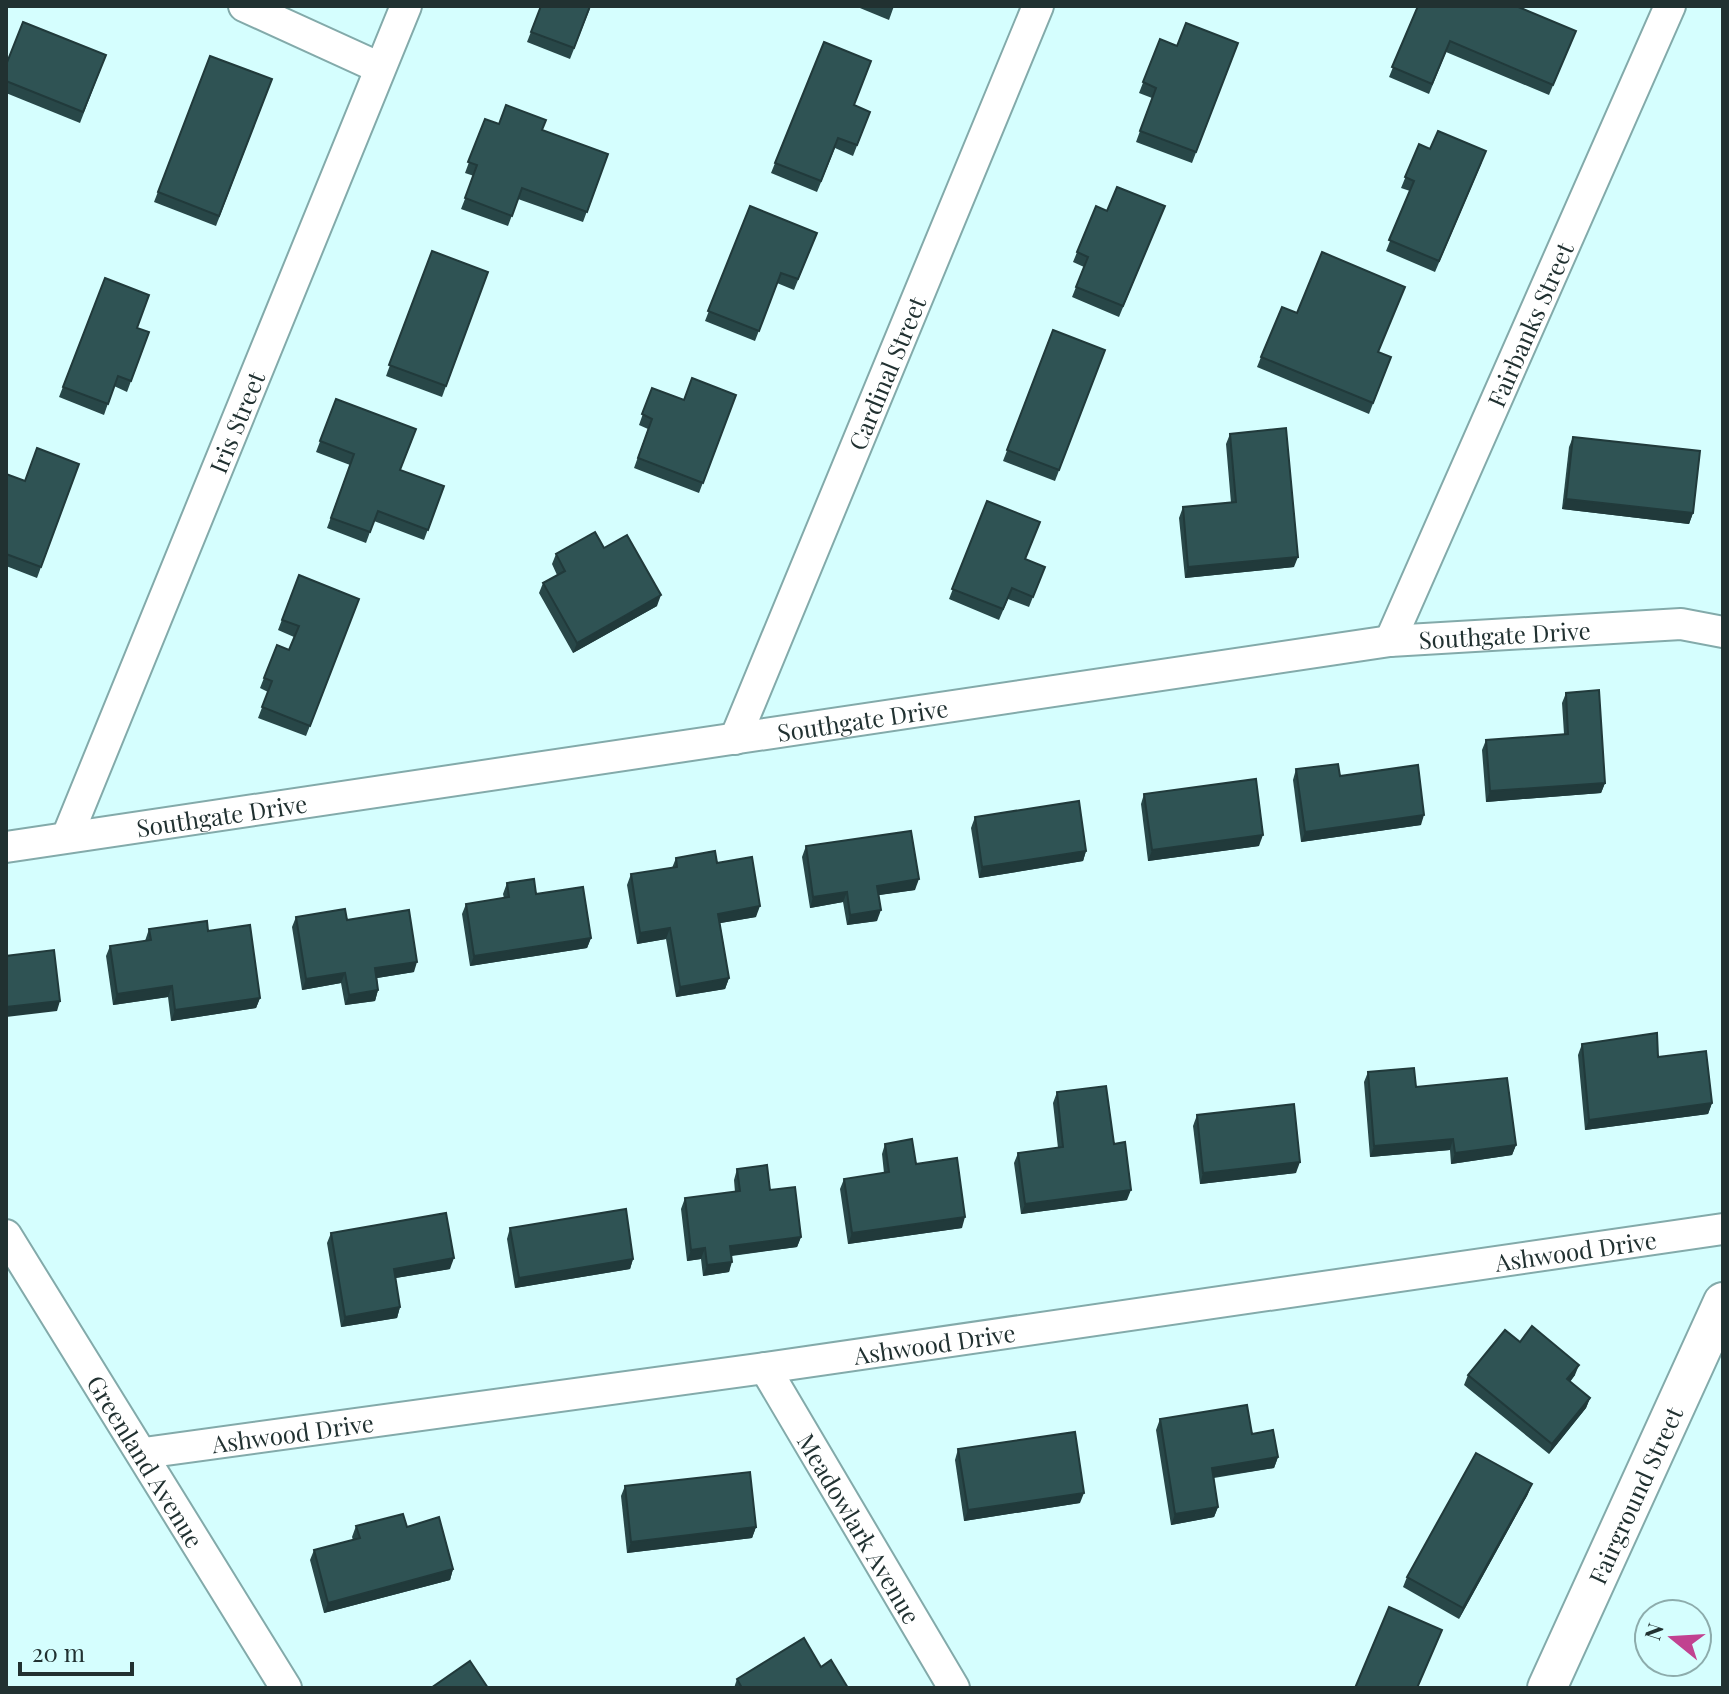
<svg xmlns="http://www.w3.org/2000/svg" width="1729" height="1694" font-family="'Playfair Display',serif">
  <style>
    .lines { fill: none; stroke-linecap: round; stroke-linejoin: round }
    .minor-casing { stroke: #83aaaa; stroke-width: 34 }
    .tertiary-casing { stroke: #83aaaa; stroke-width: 42 }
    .minor { stroke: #fff; stroke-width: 30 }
    .tertiary { stroke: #fff; stroke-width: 38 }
    .wall { fill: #284748 }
    .shaded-wall { fill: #213a3b }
    .building { fill: #2f5354; stroke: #213a3b; stroke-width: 2 }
    .labels { text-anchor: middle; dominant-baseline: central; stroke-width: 8; stroke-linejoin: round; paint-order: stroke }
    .street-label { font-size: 24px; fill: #213131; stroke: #d5fefe }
  </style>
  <rect width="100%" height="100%" fill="#d5fefe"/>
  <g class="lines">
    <g class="minor-casing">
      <g id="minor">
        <polyline points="244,6 380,68"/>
        <path id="s1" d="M 1390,641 L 1670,6"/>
        <path id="s2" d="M 735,739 L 1038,6"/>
        <path id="s3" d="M 67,837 L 406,6"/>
        <path id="s4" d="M 6,847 L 1390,641 L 1681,624 L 1723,632"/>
        <path id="s5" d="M 6,1235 L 286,1688"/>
        <path id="s6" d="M 765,1368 L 954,1688"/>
        <path id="s7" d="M 144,1453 L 765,1368 L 1723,1229"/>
      </g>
    </g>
    <g class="tertiary-casing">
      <g id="tertiary">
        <path id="s8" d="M 1547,1688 L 1723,1302"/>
      </g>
    </g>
    <use href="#minor" class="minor"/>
    <use href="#tertiary" class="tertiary"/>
  </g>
  <g class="wall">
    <polygon points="541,6 591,6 570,59 527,42"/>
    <polygon points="855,6 894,6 889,20"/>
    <polygon points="1418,6 1576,31 1549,95 1446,52 1429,94 1389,77"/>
    <polygon points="1160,39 1177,46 1238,43 1192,163 1136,142 1152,98 1139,93"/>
    <polygon points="824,42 854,105 870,112 853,156 835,148 817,192 771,173"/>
    <polygon points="106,55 80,123 6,93 6,65"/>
    <polygon points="210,56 272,79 216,226 154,202"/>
    <polygon points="485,119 499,124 542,130 608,154 583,222 518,199 508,226 461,209 474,176 465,173"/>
    <polygon points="1419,144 1430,149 1482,162 1435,272 1386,251 1410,191 1401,188"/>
    <polygon points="750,206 817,233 794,290 777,283 755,341 705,321"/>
    <polygon points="1096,206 1107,211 1165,206 1119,317 1072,297 1084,267 1073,262"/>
    <polygon points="432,251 488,272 442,397 386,376"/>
    <polygon points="105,278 137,328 149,332 127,392 114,386 104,415 59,397"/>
    <polygon points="1053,330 1105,350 1055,481 1003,461"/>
    <polygon points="1379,352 1391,357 1369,414 1257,367 1261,357"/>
    <polygon points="652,388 684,400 736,395 699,493 634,468 648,429 639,425"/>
    <polygon points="336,399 400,470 444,486 424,540 374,521 366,543 327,528 350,465 316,452"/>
    <polygon points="1230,434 1294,567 1185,578 1179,518 1183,507 1231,503 1226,444"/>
    <polygon points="1573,437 1693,513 1689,524 1562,509 1569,447"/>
    <polygon points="79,464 37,578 6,566 6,474 25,481"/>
    <polygon points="987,501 1025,559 1045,567 1029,607 1008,599 999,620 949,599"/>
    <polygon points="604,548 657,606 573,653 539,593 543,583 557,575 552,564 556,554"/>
    <polygon points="299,575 359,599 306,736 258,718 268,692 260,688 277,645 289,650 294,637 278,630"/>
    <polygon points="1566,693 1605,783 1601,793 1486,802 1482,750 1486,740 1564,734 1562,703"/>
    <polygon points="1296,769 1340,776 1421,825 1301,842 1293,780"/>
    <polygon points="1144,794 1259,846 1148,861 1141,804"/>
    <polygon points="975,817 1086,851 1083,861 979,878 971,828"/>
    <polygon points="806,846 915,890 878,895 877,921 847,925 843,902 810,908 802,857"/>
    <polygon points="676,858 717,863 756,917 720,923 729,978 725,989 676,997 666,939 637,944 627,885 631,874 672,868"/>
    <polygon points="507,883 536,894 591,938 587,948 470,966 462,914 466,904 504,898 503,894"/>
    <polygon points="296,917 347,920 414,972 377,978 378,990 375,1001 345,1005 341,983 302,990 292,927"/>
    <polygon points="149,929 208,931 260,998 256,1008 171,1021 168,997 113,1005 106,956 110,946 145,941"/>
    <polygon points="1582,1044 1658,1057 1712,1103 1708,1114 1585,1130 1578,1055"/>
    <polygon points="1368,1072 1416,1087 1516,1145 1512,1155 1451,1164 1450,1150 1370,1157 1364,1082"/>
    <polygon points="1057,1092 1114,1144 1127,1200 1021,1214 1014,1163 1018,1153 1058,1148 1053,1103"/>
    <polygon points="1197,1115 1296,1173 1200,1184 1193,1126"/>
    <polygon points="885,1144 916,1164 962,1228 848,1244 840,1189 844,1179 884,1173 882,1154"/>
    <polygon points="737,1169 770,1190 801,1237 797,1247 732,1256 729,1272 703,1276 701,1259 687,1261 681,1209 685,1198 735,1192 734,1180"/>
    <polygon points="510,1228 633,1259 630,1269 515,1288 507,1239"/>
    <polygon points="331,1233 450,1269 395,1278 400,1307 397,1318 341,1327 327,1243"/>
    <polygon points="1520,1342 1575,1375 1570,1382 1590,1398 1586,1408 1549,1454 1464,1385 1468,1375"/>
    <polygon points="1160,1419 1252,1434 1278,1457 1274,1468 1214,1478 1218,1507 1214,1517 1171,1525 1156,1430"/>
    <polygon points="958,1449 1080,1503 964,1521 955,1460"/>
    <polygon points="625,1486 756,1527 752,1538 627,1553 621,1496"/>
    <polygon points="1528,1494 1459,1619 1403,1587 1407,1577"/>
    <polygon points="356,1526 407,1527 453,1569 450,1580 324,1613 310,1560 314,1550 353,1540 352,1537"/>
    <polygon points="821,1667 848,1688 734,1688 737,1679"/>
  </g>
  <g class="shaded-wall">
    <polygon points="1566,499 1693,513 1689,524 1562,509"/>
    <polygon points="1298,557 1294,567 1185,578 1188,567"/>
    <polygon points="661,595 657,606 573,653 577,643"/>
    <polygon points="1605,783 1601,793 1486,802 1490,791"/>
    <polygon points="1424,815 1421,825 1301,842 1305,832"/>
    <polygon points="1263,835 1259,846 1148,861 1152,850"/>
    <polygon points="1086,851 1083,861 979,878 982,867"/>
    <polygon points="919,879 915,890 873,896 877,886"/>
    <polygon points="847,892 843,902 810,908 813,897"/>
    <polygon points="760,906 756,917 715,924 718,914"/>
    <polygon points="881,910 877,921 847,925 850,915"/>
    <polygon points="670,928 666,939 637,944 640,933"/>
    <polygon points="591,938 587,948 470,966 474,956"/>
    <polygon points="417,962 414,972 371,979 375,968"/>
    <polygon points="345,973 341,983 302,990 306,979"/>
    <polygon points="729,978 725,989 676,997 680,987"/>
    <polygon points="172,986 168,997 113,1005 117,994"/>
    <polygon points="378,990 375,1001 345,1005 349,995"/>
    <polygon points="260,998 256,1008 171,1021 175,1010"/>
    <polygon points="60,1001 57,1011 6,1017 6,1007"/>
    <polygon points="1712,1103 1708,1114 1585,1130 1589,1120"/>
    <polygon points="1453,1139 1450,1150 1370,1157 1374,1146"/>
    <polygon points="1516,1145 1512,1155 1451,1164 1455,1153"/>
    <polygon points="1300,1162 1296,1173 1200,1184 1203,1173"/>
    <polygon points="1131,1190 1127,1200 1021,1214 1025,1204"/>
    <polygon points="965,1217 962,1228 848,1244 852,1233"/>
    <polygon points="801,1237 797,1247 727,1256 730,1246"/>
    <polygon points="705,1248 701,1259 687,1261 691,1250"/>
    <polygon points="454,1258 450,1269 390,1279 394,1269"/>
    <polygon points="633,1259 630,1269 515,1288 519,1278"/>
    <polygon points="732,1262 729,1272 703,1276 707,1265"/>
    <polygon points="400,1307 397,1318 341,1327 345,1317"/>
    <polygon points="1579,1365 1575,1375 1563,1390 1567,1379"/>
    <polygon points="1590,1398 1586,1408 1549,1454 1552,1444"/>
    <polygon points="1278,1457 1274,1468 1208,1478 1212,1468"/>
    <polygon points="1532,1484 1528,1494 1459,1619 1463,1608"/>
    <polygon points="1084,1493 1080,1503 964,1521 968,1510"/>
    <polygon points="1218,1507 1214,1517 1171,1525 1175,1514"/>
    <polygon points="756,1527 752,1538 627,1553 631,1542"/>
    <polygon points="453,1569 450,1580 324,1613 328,1603"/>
  </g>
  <g class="building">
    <polygon points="541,6 590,6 574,48 531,32"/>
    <polygon points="1418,6 1516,6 1576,31 1553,85 1450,41 1432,84 1392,67"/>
    <polygon points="23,22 106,55 83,112 6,81 6,65"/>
    <polygon points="1186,23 1238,43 1196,152 1140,131 1156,88 1143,82 1160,39 1177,46"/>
    <polygon points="824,42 871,61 854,105 870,112 857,145 838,138 821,181 775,163"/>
    <polygon points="210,56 272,79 219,216 158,192"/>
    <polygon points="506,105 546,120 542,130 608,154 587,212 522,188 512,216 465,198 477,165 468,162 485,119 499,124"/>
    <polygon points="1438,131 1486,151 1439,261 1389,240 1414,181 1405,177 1419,144 1430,149"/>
    <polygon points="1117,187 1165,206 1123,306 1076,287 1088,257 1077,252 1096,206 1107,211"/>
    <polygon points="750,206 817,233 798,279 781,273 759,331 708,311"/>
    <polygon points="432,251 488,272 446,386 389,365"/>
    <polygon points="1322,252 1405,287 1378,352 1391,357 1373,403 1261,357 1282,307 1297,313"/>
    <polygon points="105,278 149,295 137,328 149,332 131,381 118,376 108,404 63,387"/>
    <polygon points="1053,330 1105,350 1059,470 1007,450"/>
    <polygon points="692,378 736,395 703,483 638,458 652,419 642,414 652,388 684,400"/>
    <polygon points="336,399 416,429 400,470 444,486 428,530 378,511 370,532 331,518 354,454 320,441"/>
    <polygon points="1286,428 1298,557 1188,567 1183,507 1236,502 1230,434"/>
    <polygon points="1573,437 1700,451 1693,513 1566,499"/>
    <polygon points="37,448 79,464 41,567 6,554 6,474 25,481"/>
    <polygon points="987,501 1040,522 1025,559 1045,567 1033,597 1012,588 1003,609 952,589"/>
    <polygon points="595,532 604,548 627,535 661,595 577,643 543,583 565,571 556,554"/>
    <polygon points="299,575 359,599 310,726 262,707 272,681 264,678 277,645 289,650 299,626 282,620"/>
    <polygon points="1599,690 1605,783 1490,791 1486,740 1568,734 1566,693"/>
    <polygon points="1338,764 1340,776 1418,765 1424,815 1305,832 1296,769"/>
    <polygon points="1256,779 1263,835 1152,850 1144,794"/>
    <polygon points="1079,801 1086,851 982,867 975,817"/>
    <polygon points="911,831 919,879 877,886 881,910 850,915 847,892 813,897 806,846"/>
    <polygon points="715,851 717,863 752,857 760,906 718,914 729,978 680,987 670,928 640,933 631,874 677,867 676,858"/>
    <polygon points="534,879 536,894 583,887 591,938 474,956 466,904 509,897 507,883"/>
    <polygon points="345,909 347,920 409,910 417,962 375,968 378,990 349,995 345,973 306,979 296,917"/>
    <polygon points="207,921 208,931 250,925 260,998 175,1010 172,986 117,994 110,946 151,940 149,929"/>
    <polygon points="54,950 60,1001 6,1007 6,956"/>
    <polygon points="1657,1033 1658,1057 1706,1051 1712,1103 1589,1120 1582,1044"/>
    <polygon points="1414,1068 1416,1087 1507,1078 1516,1145 1455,1153 1453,1139 1374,1146 1368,1072"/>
    <polygon points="1106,1086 1114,1144 1125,1142 1131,1190 1025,1204 1018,1153 1063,1147 1057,1092"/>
    <polygon points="1294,1104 1300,1162 1203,1173 1197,1115"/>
    <polygon points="912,1139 916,1164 957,1158 965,1217 852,1233 844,1179 889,1172 885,1144"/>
    <polygon points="767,1165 770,1190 795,1187 801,1237 730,1246 732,1262 707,1265 705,1248 691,1250 685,1198 740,1191 737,1169"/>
    <polygon points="626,1209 633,1259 519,1278 510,1228"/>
    <polygon points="446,1213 454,1258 394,1269 400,1307 345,1317 331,1233"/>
    <polygon points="1532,1326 1579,1365 1567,1379 1590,1398 1552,1444 1468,1375 1505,1330 1520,1342"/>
    <polygon points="1247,1405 1252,1434 1273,1430 1278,1457 1212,1468 1218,1507 1175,1514 1160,1419"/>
    <polygon points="1075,1432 1084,1493 968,1510 958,1449"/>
    <polygon points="1476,1453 1532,1484 1463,1608 1407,1577"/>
    <polygon points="750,1472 756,1527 631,1542 625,1486"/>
    <polygon points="403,1514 407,1527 439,1517 453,1569 328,1603 314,1550 360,1538 356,1526"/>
    <polygon points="1389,1607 1442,1630 1417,1688 1355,1688"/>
    <polygon points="804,1638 821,1667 831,1660 848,1688 742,1688 737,1679"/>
    <polygon points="470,1661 488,1688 431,1688"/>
  </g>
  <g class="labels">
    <g class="street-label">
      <text stroke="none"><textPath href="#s1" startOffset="346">Fairbanks Street</textPath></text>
      <text stroke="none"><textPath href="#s2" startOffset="396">Cardinal Street</textPath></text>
      <text stroke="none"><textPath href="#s3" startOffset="448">Iris Street</textPath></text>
      <text stroke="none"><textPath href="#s4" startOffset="1514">Southgate Drive</textPath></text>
      <text stroke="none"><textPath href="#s4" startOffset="866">Southgate Drive</textPath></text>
      <text stroke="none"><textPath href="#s4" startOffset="218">Southgate Drive</textPath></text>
      <text stroke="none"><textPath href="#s7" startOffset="1446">Ashwood Drive</textPath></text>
      <text stroke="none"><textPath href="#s7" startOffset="798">Ashwood Drive</textPath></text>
      <text stroke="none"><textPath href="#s7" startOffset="150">Ashwood Drive</textPath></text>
      <text stroke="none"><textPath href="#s5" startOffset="266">Greenland Avenue</textPath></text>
      <text stroke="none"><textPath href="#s8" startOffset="212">Fairground Street</textPath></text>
      <text stroke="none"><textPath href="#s6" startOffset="186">Meadowlark Avenue</textPath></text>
    </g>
  </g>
  <rect width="1729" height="1694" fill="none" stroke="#213131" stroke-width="16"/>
  <g transform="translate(1673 1638) rotate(288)"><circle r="38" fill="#d5fefe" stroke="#8dacac" stroke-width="2"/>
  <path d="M0-6L14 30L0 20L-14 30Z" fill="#c14290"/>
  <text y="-12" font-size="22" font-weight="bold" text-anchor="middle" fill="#213131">N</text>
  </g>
  <path d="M20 1662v12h112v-12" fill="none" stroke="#213131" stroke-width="4"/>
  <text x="32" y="1662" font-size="24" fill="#213131" stroke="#d5fefe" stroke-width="6" paint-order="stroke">20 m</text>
</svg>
